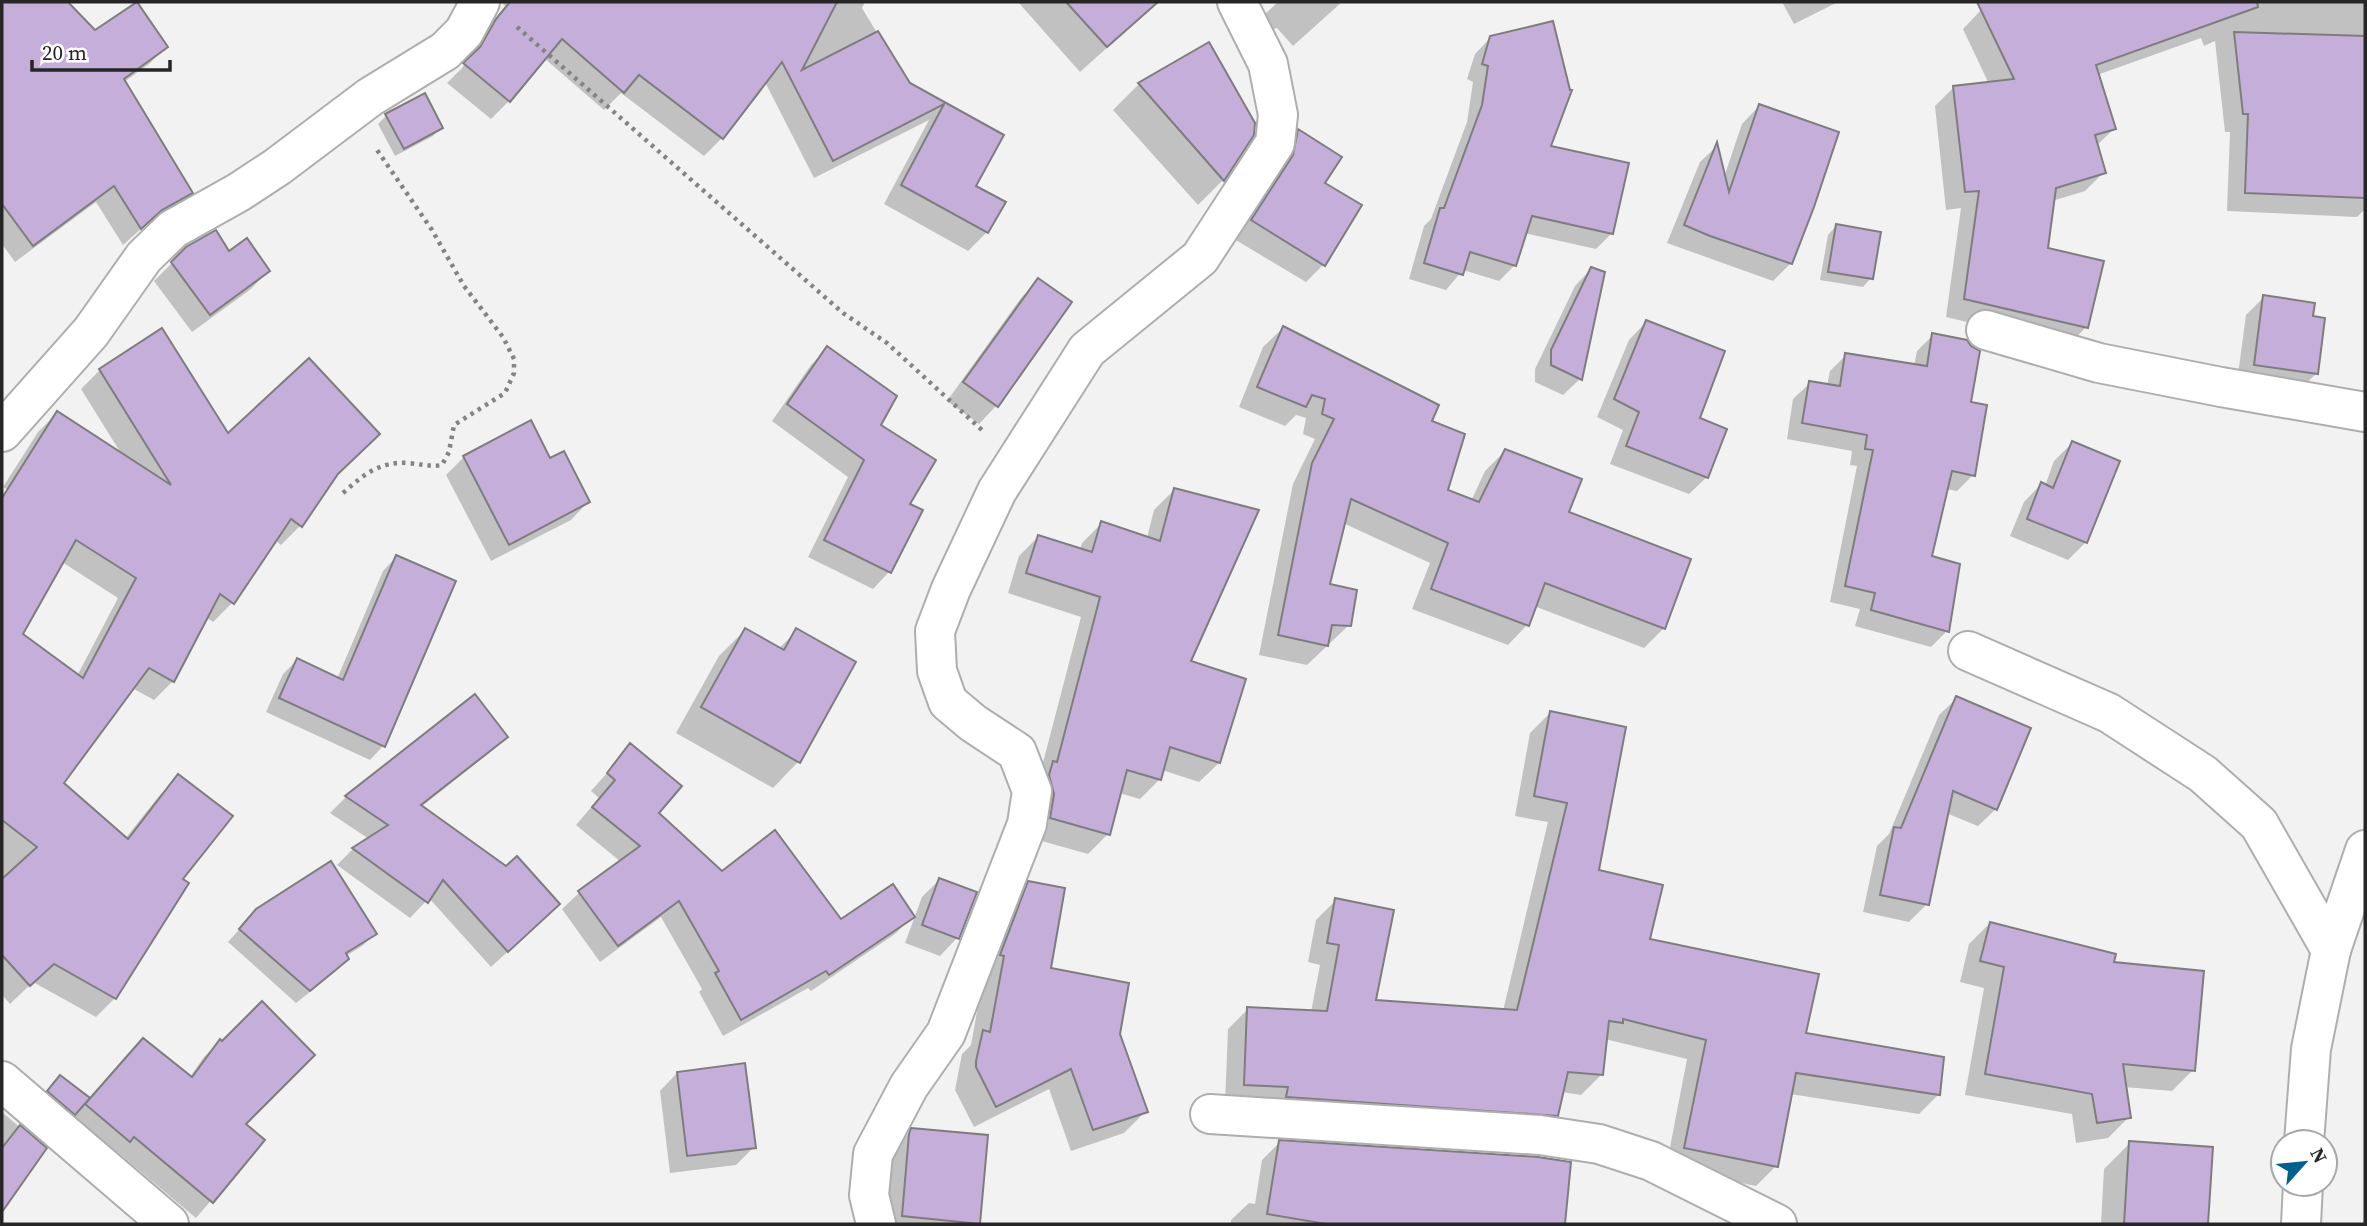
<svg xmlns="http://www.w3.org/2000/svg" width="2367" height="1226" font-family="'Source Serif 4',serif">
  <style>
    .shadow { fill: #0003; fill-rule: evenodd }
    .building { fill: #c6aedb; stroke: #7e7d7e; stroke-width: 2; fill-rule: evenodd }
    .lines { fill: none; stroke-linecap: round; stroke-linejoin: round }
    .minor-casing { stroke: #aeaeaf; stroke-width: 42 }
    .path { stroke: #838384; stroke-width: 4.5; stroke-dasharray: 3.5 5; stroke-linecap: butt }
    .minor { stroke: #fff; stroke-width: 38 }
  </style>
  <rect width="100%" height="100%" fill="#f2f2f3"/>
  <g class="shadow">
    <polygon points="4,2 65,2 94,33 166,47 149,64 124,82 191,192 174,209 143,227 123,245 96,202 15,262 2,244 2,4"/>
    <polygon points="501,2 865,2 862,8 908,84 1002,136 974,186 987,232 968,251 884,204 929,120 814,178 765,82 722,138 704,156 621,93 604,110 544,58 509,101 491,119 447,83 462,68 478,40 505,6"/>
    <polygon points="1018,2 1158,2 1080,72"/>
    <polygon points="1278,2 1342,2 1293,46 1277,28 1254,34 1251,27"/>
    <polygon points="1782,2 1838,2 1794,24"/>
    <polygon points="1998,2 2365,2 2365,209 2357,217 2227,211 2230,132 2225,132 2215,41 2204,46 2201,38 2097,75 2114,129 2096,146 2104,172 2085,191 2052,201 2046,249 2086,327 2068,346 1946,317 1961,208 1946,210 1935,106 1954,87 1989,84 1963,29 1981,10"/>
    <polygon points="1491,37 1548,147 1612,233 1596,249 1524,233 1515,265 1499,281 1463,270 1446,290 1409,279 1424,226 1431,219 1467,122 1473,82 1467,79 1475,54"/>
    <polygon points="1208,44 1223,180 1198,205 1113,110 1139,84"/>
    <polygon points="1759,106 1791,263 1773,281 1667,243 1700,162 1717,146 1724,177 1742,124"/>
    <polygon points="387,115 441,127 433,136 395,156 378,124"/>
    <polygon points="1299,132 1324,264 1306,282 1234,239 1281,149"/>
    <polygon points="1836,226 1871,278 1863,287 1820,280 1828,235"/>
    <polygon points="187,248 229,254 268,271 251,289 192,332 154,281"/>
    <polygon points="1591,269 1580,379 1563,395 1535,382 1535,369 1575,286"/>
    <polygon points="1038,280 1070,302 996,406 979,424 947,401 1021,298"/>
    <polygon points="2264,297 2311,318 2317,373 2299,390 2237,382 2246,315"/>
    <polygon points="1646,322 1698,419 1707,477 1689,494 1610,464 1623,430 1597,417 1629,340"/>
    <polygon points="1283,328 1429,422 1446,491 1471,501 1485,471 1505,451 1567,513 1664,628 1644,648 1534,606 1527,625 1508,645 1412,609 1430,563 1343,523 1328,586 1349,625 1307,665 1259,655 1293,484 1315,439 1303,434 1306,418 1296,415 1285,426 1239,407 1263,347"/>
    <polygon points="1933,335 1969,403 1973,475 1957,491 1946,489 1930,557 1947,631 1931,647 1855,626 1860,609 1830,602 1857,466 1850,465 1852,451 1787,439 1793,399 1810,383 1827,386 1830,371 1846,355 1914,366 1917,351"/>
    <polygon points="827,349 879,426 908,505 920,511 889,572 873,589 808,557 848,477 772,421 811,365"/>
    <path d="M 100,370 L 228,436 L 334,476 L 300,526 L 281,545 L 275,540 L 232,603 L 213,622 L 206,617 L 173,681 L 154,700 L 132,688 L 62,784 L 125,839 L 159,796 L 178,776 L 181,880 L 115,998 L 96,1017 L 33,982 L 10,1004 L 2,995 L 2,777 L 4,775 L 2,773 L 2,756 L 10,745 L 2,740 L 2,500 L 8,490 L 3,487 L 38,432 L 57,413 L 122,455 L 81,389 ZM 62,562 L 118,598 L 77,676 L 21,634 Z"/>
    <polygon points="530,423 550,460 588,502 571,520 491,561 446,475 464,457"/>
    <polygon points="2072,443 2086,542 2068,560 2010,536 2024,502 2041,484 2045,486 2054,461"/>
    <polygon points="1174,490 1189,662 1219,763 1199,782 1162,770 1160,779 1140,799 1119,793 1108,834 1088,854 1031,838 1039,778 1081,617 1008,593 1019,556 1039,536 1080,550 1082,543 1102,523 1147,538 1154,510"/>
    <polygon points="396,557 453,582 383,746 370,760 266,712 283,674 297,660 337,679 383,571"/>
    <polygon points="745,630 778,649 797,631 853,663 798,762 773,788 676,733 719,656"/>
    <polygon points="474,696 505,736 489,753 421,807 542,920 491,967 429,898 410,918 337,865 353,849 369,839 330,813 346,797"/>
    <polygon points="1957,698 1996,809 1978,826 1946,813 1927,904 1909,922 1863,912 1877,846 1889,834 1939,715"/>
    <polygon points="1550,713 1597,871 1648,941 1804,1034 1939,1094 1919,1114 1790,1094 1776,1166 1756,1186 1666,1168 1687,1059 1605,1039 1601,1075 1581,1095 1562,1092 1556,1115 1536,1135 1225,1104 1228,1029 1248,1009 1311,1012 1320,965 1308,962 1316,920 1336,900 1374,1001 1503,1011 1548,822 1515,816 1530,733"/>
    <polygon points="631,746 657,813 722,873 840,921 913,916 895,934 811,991 808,988 723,1036 699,992 702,989 661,917 600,962 562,909 580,892 621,862 576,825 599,798 591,791"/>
    <polygon points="939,880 957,938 940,956 905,943 922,897"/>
    <polygon points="1029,883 1049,970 1119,1034 1146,1111 1124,1133 1071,1151 1049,1089 974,1127 955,1090 962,1054 971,1045 983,978 1007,905"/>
    <polygon points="1990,923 2112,964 2193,1070 2172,1091 2124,1087 2129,1117 2108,1138 2076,1143 2072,1114 1965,1095 1984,988 1960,982 1969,944"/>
    <polygon points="244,924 375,934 362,946 346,956 347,959 335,972 296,1003 228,942"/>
    <polygon points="220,1041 243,1124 263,1140 196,1218 117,1152 113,1156 42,1095 60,1077 89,1099 190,1077 204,1057"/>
    <polygon points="677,1073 754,1147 736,1165 670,1173 660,1091"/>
    <polygon points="2,1112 45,1149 2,1209"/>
    <polygon points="912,1130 986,1137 979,1224 884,1224 892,1150"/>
    <polygon points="1280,1142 1569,1163 1564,1224 1231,1224 1231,1220 1249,1203 1255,1204 1262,1160"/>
    <polygon points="2130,1143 2211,1148 2207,1224 2101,1224 2104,1169"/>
  </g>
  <g class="building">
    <polygon points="2,2 68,2 95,30 137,2 168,47 124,79 193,193 162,210 141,229 114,186 33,246 2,204"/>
    <polygon points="510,2 837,2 802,70 878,31 910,83 1004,135 976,186 1006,202 988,233 901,185 944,104 833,161 782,62 723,139 639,75 624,93 562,39 510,102 463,63 480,47 496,19"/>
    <polygon points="1066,2 1158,2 1107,47"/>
    <polygon points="1977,2 2257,2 2258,7 2096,65 2116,129 2095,135 2106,173 2056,188 2048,248 2104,261 2088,328 1964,299 1979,191 1965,192 1953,86 2014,79"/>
    <polygon points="1553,21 1570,90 1572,90 1551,146 1629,163 1613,234 1532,216 1516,266 1470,252 1463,275 1424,263 1440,208 1444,208 1482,105 1488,66 1482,64 1490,36"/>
    <polygon points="2234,32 2365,36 2365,198 2245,193 2248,114 2243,114"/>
    <polygon points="1209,42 1255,123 1254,135 1224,181 1138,83"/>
    <polygon points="425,93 443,128 404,149 385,114"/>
    <polygon points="1759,104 1839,132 1814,207 1792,264 1710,236 1684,225 1717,142 1729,192"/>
    <polygon points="1298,129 1342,157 1325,183 1362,205 1325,266 1251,220 1293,155"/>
    <polygon points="1836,224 1881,232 1873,279 1828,272"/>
    <polygon points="216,230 229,251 247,238 270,271 210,315 171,262 186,247"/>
    <polygon points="1591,267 1605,272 1582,380 1551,365 1551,350"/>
    <polygon points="1038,278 1072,302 998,407 963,382"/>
    <polygon points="2263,295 2315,303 2313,316 2325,318 2318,374 2254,365"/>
    <polygon points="1646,320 1725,351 1700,418 1727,429 1708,478 1626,446 1639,412 1614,399"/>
    <polygon points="1283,326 1439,405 1432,421 1465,434 1448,490 1479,502 1505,449 1582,479 1569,512 1691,559 1665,629 1545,583 1529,626 1431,589 1448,543 1351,499 1330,584 1357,590 1351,626 1332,625 1328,646 1278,635 1312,463 1334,419 1322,414 1325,399 1312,395 1306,407 1257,387"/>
    <path d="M 162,328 L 228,433 L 309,358 L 380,434 L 338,474 L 302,527 L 291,519 L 234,604 L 220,594 L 174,682 L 149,668 L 64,783 L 128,839 L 178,774 L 233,816 L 183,879 L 189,883 L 116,999 L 54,964 L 30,986 L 2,955 L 2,879 L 37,847 L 2,820 L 2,498 L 57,411 L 171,485 L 99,369 ZM 76,540 L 136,578 L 83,678 L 23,634 Z"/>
    <polygon points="1932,333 1967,340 1971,346 1980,351 1971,402 1987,405 1975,476 1952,471 1932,556 1960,564 1949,632 1871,610 1875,593 1845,586 1873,450 1865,449 1867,435 1802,423 1809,381 1840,386 1845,353 1927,366"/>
    <polygon points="827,346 897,396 881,425 936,460 910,504 923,510 891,573 824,540 864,460 787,404"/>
    <polygon points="531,420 550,458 564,451 590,502 509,545 463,456"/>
    <polygon points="2072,441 2120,461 2087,543 2027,519 2041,482 2053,488"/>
    <polygon points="1174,488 1259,510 1191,661 1246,679 1220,763 1170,747 1161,780 1127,770 1110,835 1050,818 1054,794 1049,775 1053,761 1057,762 1100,597 1026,573 1038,535 1092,552 1101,521 1160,541"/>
    <polygon points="396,555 456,581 385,747 279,698 297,658 343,680"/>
    <polygon points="745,628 784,650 796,628 856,662 800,763 701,707"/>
    <polygon points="475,694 508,737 421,805 506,866 517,856 560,904 508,952 443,880 428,903 352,848 388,825 345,796"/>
    <polygon points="1956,696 2031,728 1997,810 1953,791 1929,905 1880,895 1894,827 1901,828"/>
    <polygon points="1550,711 1626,727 1599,870 1663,885 1650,939 1819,974 1806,1033 1944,1057 1940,1095 1796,1073 1778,1167 1684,1148 1706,1040 1623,1019 1623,1023 1609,1021 1603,1075 1568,1072 1558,1116 1286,1097 1288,1087 1244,1085 1247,1007 1327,1011 1339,945 1327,943 1335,898 1394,910 1376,1000 1517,1010 1567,803 1534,796"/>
    <polygon points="630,743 682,786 659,813 722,871 775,830 841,919 893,884 915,917 829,975 826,971 741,1020 715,973 719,971 679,901 618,946 578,891 640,846 592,807 615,780 607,773"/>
    <polygon points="331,861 377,934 346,953 349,959 310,991 239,929 256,909"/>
    <polygon points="939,878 977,892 959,939 922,925"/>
    <polygon points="1028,881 1065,888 1051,968 1129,983 1120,1034 1148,1112 1093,1130 1071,1069 996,1107 976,1067 976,1061 983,1030 990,1032 1004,956 1000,955"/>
    <polygon points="1990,922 2116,954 2114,962 2204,971 2195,1071 2123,1064 2131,1118 2097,1123 2092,1094 1985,1074 2004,967 1980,961"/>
    <polygon points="262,1001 315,1055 246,1124 265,1140 213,1203 134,1137 130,1142 85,1104 143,1038 192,1077 220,1039 222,1041"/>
    <polygon points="745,1063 756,1148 687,1156 677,1072"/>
    <polygon points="60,1075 90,1098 75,1115 47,1091"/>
    <polygon points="20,1125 47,1148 2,1212 2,1148"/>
    <polygon points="911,1128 988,1135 980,1224 902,1216 909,1134"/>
    <polygon points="1279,1140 1538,1157 1571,1162 1565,1224 1326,1224 1267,1214"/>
    <polygon points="2129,1141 2213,1147 2208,1224 2124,1224"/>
  </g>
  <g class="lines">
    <g class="minor-casing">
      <g id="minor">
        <polyline points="1986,330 2099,363 2221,387 2365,412"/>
        <polyline points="2,432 91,332 144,257 173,229 239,192 277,167 370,97 445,51 464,32 480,2"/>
        <polyline points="1968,651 2109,713 2203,774 2259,824 2331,950"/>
        <polyline points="2,1081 169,1224"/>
        <polyline points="1210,1114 1540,1135 1599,1144 1651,1161 1777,1224"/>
        <polyline points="2304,1142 2311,1049 2331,950 2365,850"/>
        <polyline points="876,1224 869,1195 873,1154 909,1086 946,1033 1027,824 1032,791 1017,752 973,723 948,702 937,671 935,631 951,589 997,491 1087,350 1200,258 1275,143 1278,115 1268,64 1237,2"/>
        <polyline points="2301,1224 2303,1184"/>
      </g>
    </g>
    <g class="path">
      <polyline points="517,27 843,313 887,343 983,431"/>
      <path d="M 343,493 C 363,475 380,461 408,463 C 420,464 430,467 442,465 L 449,452 L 454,425 L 505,393 L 514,373 L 514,359 L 503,337 L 464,286 L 432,230 L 375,147"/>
    </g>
    <use href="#minor" class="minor"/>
  </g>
  <rect width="2367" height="1226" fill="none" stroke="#262626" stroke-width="7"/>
  <g transform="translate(2304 1163) rotate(63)"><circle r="33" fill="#ffffff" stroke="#a8a8a8" stroke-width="2"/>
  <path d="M0-5L12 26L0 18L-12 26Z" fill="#006090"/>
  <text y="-10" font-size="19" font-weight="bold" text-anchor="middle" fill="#262626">N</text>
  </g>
  <path d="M32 60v10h138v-10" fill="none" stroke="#262626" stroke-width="3.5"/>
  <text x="42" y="60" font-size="21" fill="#262626" stroke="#ffffff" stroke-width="5" paint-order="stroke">20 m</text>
</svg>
